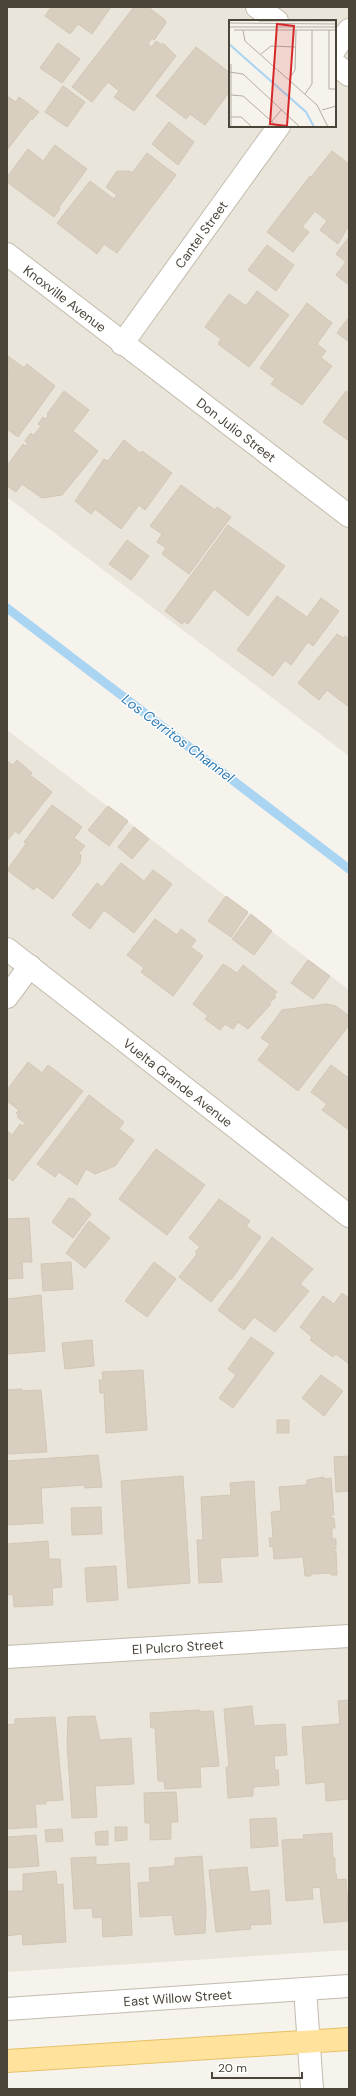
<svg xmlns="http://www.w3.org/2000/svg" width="356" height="2096" font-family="'DM Sans',sans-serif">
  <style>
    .residential { fill: #eae5da; fill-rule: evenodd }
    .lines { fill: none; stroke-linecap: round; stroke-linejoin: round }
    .stream { stroke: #a9d4f2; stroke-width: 9 }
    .building { fill: #d8cfc1; stroke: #d3c7b4 }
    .street-casing { stroke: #c2bbae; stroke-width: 24 }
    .primary-casing { stroke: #e6c16a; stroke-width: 24 }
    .street { stroke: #fff; stroke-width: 22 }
    .primary { stroke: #ffe39c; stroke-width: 22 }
    .labels { text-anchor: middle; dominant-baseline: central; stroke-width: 3; stroke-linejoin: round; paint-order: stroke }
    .street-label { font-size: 13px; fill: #4b4439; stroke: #fff }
    .water-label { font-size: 14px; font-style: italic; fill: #2e7ab2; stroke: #fff }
    .inset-river { fill: none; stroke: #a9d4f2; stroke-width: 2 }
    .inset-road { fill: none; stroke: #b2ada4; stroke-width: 1 }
    .view { fill: #d62828; fill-opacity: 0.15; stroke: #d62828; stroke-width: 2 }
    .inset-edge { fill: none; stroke: #4b4439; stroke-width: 2 }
  </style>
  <rect width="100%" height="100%" fill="#f6f3ec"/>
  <g class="residential">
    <path d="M 7,7 L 349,7 L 349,756 L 7,497 ZM 230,21 L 335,21 L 335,126 L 230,126 Z"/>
    <polygon points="7,730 349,990 349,1950 7,1972"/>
  </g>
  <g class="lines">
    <polyline class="stream" points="7,608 349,869"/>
  </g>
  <g class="building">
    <polygon points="51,7 111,7 92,34 78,24 70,34 45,16"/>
    <polygon points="134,7 148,7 165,20 166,23 154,40 152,38 148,44 152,47 156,41 162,45 163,43 176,56 134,111 114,97 119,91 108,82 92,102 72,87"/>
    <polygon points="58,43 80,59 62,83 40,68"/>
    <polygon points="196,47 230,73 230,91 205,125 190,114 186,119 156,96"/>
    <polygon points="63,86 85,102 67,127 45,112"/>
    <polygon points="7,96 16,102 19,97 39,112 32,120 31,119 7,150"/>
    <polygon points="169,122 194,142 178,165 152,144"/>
    <polygon points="55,145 87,169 59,207 60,209 54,217 7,182 7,177 28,149 43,161"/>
    <polygon points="332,151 349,164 349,225 338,244 320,230 327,221 315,211 302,227 309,232 293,252 267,232 310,176 311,177"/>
    <polygon points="147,153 176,175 117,253 104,244 97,254 57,223 90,181 114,199 117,195 106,187 117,171 130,171 132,173"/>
    <polygon points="349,237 349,285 336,275 346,262 336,254"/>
    <polygon points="267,245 294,265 276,291 248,270"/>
    <polygon points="257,291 289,315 249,367 218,344 221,339 205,327 229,294 246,306"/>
    <polygon points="307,303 332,323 317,344 326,351 321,358 332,366 302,405 271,384 275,379 260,368"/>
    <polygon points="349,317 349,342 337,333"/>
    <polygon points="8,356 24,368 27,364 55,386 18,437 7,429"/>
    <polygon points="64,391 89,410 73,431 98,451 62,495 42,498 22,484 16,492 7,486 7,466 23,444 25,446 28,443 25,441 31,433 33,436 41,426 38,424 43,417 46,419 48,416 47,414"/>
    <polygon points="346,391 349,393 349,441 323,422"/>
    <polygon points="124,440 140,453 142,451 172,473 145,510 139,505 121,529 95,509 91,514 75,501 104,459 108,461"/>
    <polygon points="181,485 215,510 217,507 231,517 189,574 162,554 166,548 157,542 162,534 150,526"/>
    <polygon points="228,525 285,566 248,616 214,589 188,624 184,621 182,624 165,611"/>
    <polygon points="127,540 149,556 131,580 109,564"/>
    <polygon points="277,596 307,617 321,598 339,611 313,646 308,642 291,665 285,660 273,676 237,650"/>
    <polygon points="337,634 343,638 345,636 349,639 349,707 327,690 319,700 298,683"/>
    <polygon points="17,760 32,773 30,775 52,792 19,834 15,831 7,841 7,761 13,765"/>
    <polygon points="52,805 82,827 74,838 85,846 79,853 81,855 80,863 53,899 36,886 34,890 7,870 26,844 24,842"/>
    <polygon points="108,806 128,821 109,846 88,830"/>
    <polygon points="134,827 149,839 132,859 118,847"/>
    <polygon points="121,863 144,881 153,870 172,884 134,933 104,910 90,929 72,915 97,883 102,887"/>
    <polygon points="226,896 248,912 231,937 208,921"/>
    <polygon points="251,914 272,931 254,955 232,939"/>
    <polygon points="155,919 177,935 181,929 196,940 191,947 203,956 173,996 141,972 144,968 127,955"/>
    <polygon points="308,960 330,976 313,999 291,983"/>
    <polygon points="223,964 237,973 243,965 277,992 274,995 276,997 269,1003 271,1004 248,1029 238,1022 233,1029 225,1024 220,1030 205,1019 208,1016 193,1004"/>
    <polygon points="326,1004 336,1006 349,1016 349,1025 298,1091 258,1060 270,1044 261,1038 282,1010"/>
    <polygon points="28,1062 42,1073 48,1065 83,1091 13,1181 7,1177 7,1131 15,1137 13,1134 20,1124 23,1126 25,1123 17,1117 19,1115 16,1113 19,1110 7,1101 7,1090"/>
    <polygon points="331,1065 347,1077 349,1075 349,1130 322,1110 327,1104 311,1092"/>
    <polygon points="89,1095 124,1122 119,1129 134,1140 115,1166 95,1174 86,1169 77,1185 59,1172 55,1177 37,1164"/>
    <polygon points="156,1149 205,1185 167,1235 119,1199"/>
    <polygon points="69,1198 74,1199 91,1214 73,1238 52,1222"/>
    <polygon points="219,1199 250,1221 246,1226 261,1237 231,1280 230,1278 211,1302 179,1277 197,1254 195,1252 200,1247 189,1238"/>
    <polygon points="29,1218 32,1262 22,1262 23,1278 7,1279 7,1219"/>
    <polygon points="89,1221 110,1238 85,1268 66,1253"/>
    <polygon points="272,1237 313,1269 300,1284 309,1291 275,1332 254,1317 244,1330 218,1310"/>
    <polygon points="71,1262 73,1289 43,1291 41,1264"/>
    <polygon points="154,1262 176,1279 147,1317 125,1301"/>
    <polygon points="342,1293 349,1298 349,1364 336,1354 333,1357 310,1340 312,1337 300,1327 323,1296 334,1304"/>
    <polygon points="41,1295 45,1351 7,1354 7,1299"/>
    <polygon points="251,1337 274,1353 233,1408 219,1398 236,1375 228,1369"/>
    <polygon points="92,1340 94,1366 65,1369 62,1343"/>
    <polygon points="143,1370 147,1430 106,1433 104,1393 100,1393 99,1380 103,1380 102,1372"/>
    <polygon points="321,1375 343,1391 324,1416 302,1398"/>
    <polygon points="22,1389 22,1391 41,1390 47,1452 7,1454 7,1390"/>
    <rect x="277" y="1420" width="12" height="13"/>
    <polygon points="98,1455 102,1487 85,1488 85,1485 41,1488 43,1523 7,1525 7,1461"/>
    <polygon points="349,1456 349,1491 336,1492 334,1457"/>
    <polygon points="183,1476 190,1583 128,1588 121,1481"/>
    <polygon points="324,1477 324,1479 331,1478 334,1515 331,1515 331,1518 334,1518 335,1528 332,1528 332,1539 336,1539 336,1549 333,1549 333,1551 336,1551 337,1575 331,1575 331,1573 311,1574 311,1576 305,1576 303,1557 274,1559 273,1546 270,1547 269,1538 273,1538 271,1512 281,1511 279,1487 307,1485 307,1480"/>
    <polygon points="254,1481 258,1556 220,1558 222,1582 199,1583 197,1540 203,1540 201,1497 231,1495 230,1483"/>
    <polygon points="101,1507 102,1534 72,1535 71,1508"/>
    <polygon points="48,1541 49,1559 60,1559 62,1587 52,1588 53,1605 14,1607 13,1594 7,1595 7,1544"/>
    <polygon points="116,1566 118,1600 87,1602 85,1568"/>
    <polygon points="349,1700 349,1799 326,1801 325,1782 306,1784 302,1727 340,1724 338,1701"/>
    <polygon points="252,1706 254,1726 285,1724 287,1755 274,1756 275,1770 278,1770 279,1785 253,1787 253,1796 228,1798 226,1767 229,1767 224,1709"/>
    <polygon points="200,1710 200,1712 213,1711 219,1766 200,1767 201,1787 165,1789 164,1781 158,1781 155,1728 151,1728 150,1713"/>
    <polygon points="95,1716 100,1740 131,1738 134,1784 95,1786 97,1817 72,1818 67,1743 68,1717"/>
    <polygon points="55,1717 63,1800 46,1801 46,1804 35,1804 37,1827 7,1829 7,1725 15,1724 15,1719"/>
    <polygon points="176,1792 178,1822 171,1822 171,1839 150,1840 150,1823 145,1823 144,1793"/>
    <polygon points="276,1818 278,1846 251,1848 250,1819"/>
    <polygon points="115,1827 127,1827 127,1840 115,1841"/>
    <polygon points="62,1829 63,1841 46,1842 45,1830"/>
    <polygon points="108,1831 108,1845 96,1845 95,1832"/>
    <polygon points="332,1833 333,1858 335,1858 335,1873 336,1873 337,1880 346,1879 349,1921 324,1923 320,1887 312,1888 313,1899 286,1901 282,1840 304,1839 303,1835"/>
    <polygon points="36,1835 39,1866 7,1868 7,1837"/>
    <polygon points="202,1856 206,1912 205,1933 175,1935 172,1915 140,1917 138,1883 150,1882 149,1868 175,1866 175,1858"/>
    <polygon points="96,1857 96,1865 129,1863 132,1935 103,1937 102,1917 93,1918 92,1908 74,1909 71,1858"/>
    <polygon points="247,1867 250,1892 269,1890 271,1924 250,1925 251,1929 216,1932 209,1870"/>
    <polygon points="56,1871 57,1885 63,1884 66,1942 23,1945 22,1934 7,1936 7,1891 23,1891 23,1874"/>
  </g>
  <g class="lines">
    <g class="street-casing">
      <g id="street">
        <polyline points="257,7 277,21"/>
        <polyline points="335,49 349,30"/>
        <polyline points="335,64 349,75"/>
        <path id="s1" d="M 7,254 L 349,516"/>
        <path id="s2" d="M 122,344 L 279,126"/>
        <path id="s3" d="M 7,949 L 349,1216"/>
        <polyline points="7,997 30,966"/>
        <path id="s4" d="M 7,1657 L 349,1636"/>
        <polyline points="305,1989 312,2089"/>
        <path id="s5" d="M 7,2009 L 349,1986"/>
      </g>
    </g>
    <g class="primary-casing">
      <polyline id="primary" points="7,2061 349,2039"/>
    </g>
    <use href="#street" class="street"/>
    <use href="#primary" class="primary"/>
  </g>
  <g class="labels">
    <g class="street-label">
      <text stroke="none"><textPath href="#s2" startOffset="135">Cantel Street</textPath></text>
      <text stroke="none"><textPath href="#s1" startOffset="73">Knoxville Avenue</textPath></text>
      <text stroke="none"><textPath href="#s1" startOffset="289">Don Julio Street</textPath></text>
      <text stroke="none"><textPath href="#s3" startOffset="217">Vuelta Grande Avenue</textPath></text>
      <text stroke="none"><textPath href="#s4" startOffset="171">El Pulcro Street</textPath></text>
      <text stroke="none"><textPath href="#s5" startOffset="171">East Willow Street</textPath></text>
    </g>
    <g class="water-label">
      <text transform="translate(178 738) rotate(37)">Los Cerritos Channel</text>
    </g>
  </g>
  <g transform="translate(229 20)">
    <rect width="107" height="107" fill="#f6f3ec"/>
    <path class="inset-river" d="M 0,24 L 77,92 L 85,107"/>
    <path class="inset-road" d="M 30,1 L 107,1M 0,3 L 107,4M 0,7 L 107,7M 5,10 L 107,10M 14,10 L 16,21 L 88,85 L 99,107M 100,10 L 100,69 L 107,69M 32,34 L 42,26 L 66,27M 0,52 L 14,54 L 71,107M 60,59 L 66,50 L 67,10M 76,74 L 83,64 L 83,10M 2,75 L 14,76 L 49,107M 93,90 L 107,86M 2,97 L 12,97 L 23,107M 2,107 L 2,44M 38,107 L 53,89"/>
    <path class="view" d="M 48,4 L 65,6 L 58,106 L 41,104 Z"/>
    <rect width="107" height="107" class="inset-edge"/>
  </g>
  <rect width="356" height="2096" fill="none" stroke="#4b4439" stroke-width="16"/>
  <path d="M212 2072v6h90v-6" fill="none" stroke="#4b4439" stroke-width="2"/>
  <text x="218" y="2072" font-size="12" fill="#4b4439" stroke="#ffffff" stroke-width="3" paint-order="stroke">20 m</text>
</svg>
